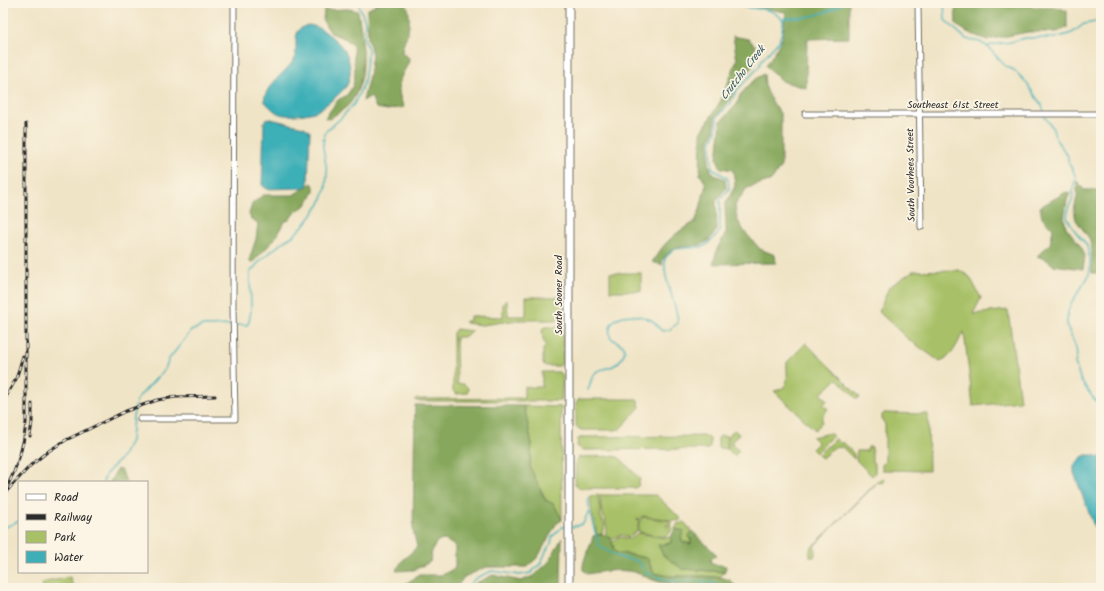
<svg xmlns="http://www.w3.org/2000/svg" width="1104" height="591" font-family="Kalam,sans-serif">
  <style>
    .green { fill: #a8c167; stroke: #6a7649 }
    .forest { fill: #86a75c; stroke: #586944 }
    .water { fill: #3eafb7; stroke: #346d71 }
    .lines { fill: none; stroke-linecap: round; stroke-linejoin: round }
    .stream { stroke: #3eafb7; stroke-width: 1.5 }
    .minor-casing { stroke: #706c61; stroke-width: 7 }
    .secondary-casing { stroke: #706c61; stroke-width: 9 }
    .minor { stroke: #fff; stroke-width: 5 }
    .secondary { stroke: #fff; stroke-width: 7 }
    .rail-casing { stroke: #2b2b2b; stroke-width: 3 }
    .rail { stroke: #fcf5e5; stroke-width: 1.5; stroke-dasharray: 4.5; stroke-linecap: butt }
    .labels { text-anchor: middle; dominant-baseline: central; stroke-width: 3.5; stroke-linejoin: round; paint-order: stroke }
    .street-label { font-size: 10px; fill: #2b2b2b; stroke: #fcf5e5 }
    .water-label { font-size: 11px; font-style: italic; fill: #32595c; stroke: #fcf5e5 }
  </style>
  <rect width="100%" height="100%" fill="#fcf5e5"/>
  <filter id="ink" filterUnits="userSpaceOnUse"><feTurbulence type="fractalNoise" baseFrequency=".025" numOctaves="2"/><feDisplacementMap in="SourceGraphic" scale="8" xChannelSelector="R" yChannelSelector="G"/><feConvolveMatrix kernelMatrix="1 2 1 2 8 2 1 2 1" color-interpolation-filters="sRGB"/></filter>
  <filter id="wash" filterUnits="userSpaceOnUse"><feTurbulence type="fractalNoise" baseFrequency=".012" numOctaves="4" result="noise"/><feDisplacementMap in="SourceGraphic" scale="16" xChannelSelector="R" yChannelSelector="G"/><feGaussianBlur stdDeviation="0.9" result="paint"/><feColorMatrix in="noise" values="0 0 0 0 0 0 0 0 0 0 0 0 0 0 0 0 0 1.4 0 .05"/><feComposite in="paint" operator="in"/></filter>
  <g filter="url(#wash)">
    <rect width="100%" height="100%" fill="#f0e4c6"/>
    <g class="green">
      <path d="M 959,270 L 970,277 L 981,298 L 973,314 L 1008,310 L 1020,401 L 973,406 L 964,332 C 957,342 953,359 939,361 L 908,339 L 879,312 L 889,287 L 913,271 Z"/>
      <rect x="610" y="273" width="31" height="18"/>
      <polygon points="526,297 560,297 563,302 562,317 558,320 518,320 482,325 465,323 465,321 470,321 470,316 503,317 503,303 507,300 508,316 526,316"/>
      <polygon points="545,327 559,327 563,330 563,363 559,366 546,366 543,364 543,349 546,346 543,339 542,329"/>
      <polygon points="456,329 472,331 464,337 456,337 457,384 464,384 468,388 468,392 466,393 457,394 453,391 453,333"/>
      <path d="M 806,343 L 860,397 L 857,399 L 837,379 L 821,394 L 827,401 L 823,405 L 828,409 L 822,417 L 822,422 L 815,430 L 774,391 C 792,388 786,376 787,362 Z"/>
      <polygon points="542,372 559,372 563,376 561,401 416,401 416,399 524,398 524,387 542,387"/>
      <polygon points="579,399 636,399 638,401 640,407 620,429 615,430 582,430 579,429 576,426 576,403"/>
      <polygon points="524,406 561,407 562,520 554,505 546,500 530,467 532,444"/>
      <polygon points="884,413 928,414 929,471 882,470 882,465 885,461 885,424 882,420 882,415"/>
      <polygon points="734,430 739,434 731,443 739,451 734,456 728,450 728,436"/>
      <polygon points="830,433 833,436 826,442 825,444 816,453 812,449 818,443 812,437"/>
      <polygon points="706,436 710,439 710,447 708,449 582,450 577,446 578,439 582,437"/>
      <polygon points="720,436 727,436 727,449 718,448 718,438"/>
      <polygon points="835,438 840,443 844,443 854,454 854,459 842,447 833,448 822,458 818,455 827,446 829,446"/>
      <polygon points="868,447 872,447 872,461 875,465 875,473 872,476 856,460 857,451 867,451"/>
      <polygon points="612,456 618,457 622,460 640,479 638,486 635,488 578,488 575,484 576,461 579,457"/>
      <polygon points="881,478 884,479 884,482 881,483 878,482 814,546 816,550 814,557 810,557 810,549"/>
      <polygon points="598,495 601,517 605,526 602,534 597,535 592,513 590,496"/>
      <polygon points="600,495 656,495 681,519 679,521 643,516 639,519 637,518 636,519 639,520 637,531 629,537 620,535 612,539 605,536 607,527 601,509"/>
      <path d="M 643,517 L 671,521 L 671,524 L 666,525 L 667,527 L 671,525 L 673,527 C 671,530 670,534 667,536 C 661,538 646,533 639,532 C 638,528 639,520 643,517 Z"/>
      <polygon points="683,521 692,531 689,536 691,539 691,544 683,542 681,538 684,531 675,529 678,523 680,524"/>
      <path d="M 638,533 L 665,538 L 671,537 L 671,543 L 659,545 L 682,569 L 725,572 L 720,577 C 714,577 708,576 701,576 C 685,575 670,578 654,573 L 647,558 L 614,552 L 612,542 L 619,537 L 630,539 Z"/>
      <polygon points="70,577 73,587 43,588 41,583"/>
    </g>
    <g class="forest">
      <path d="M 379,3 L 406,3 C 410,12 410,22 408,31 C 406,39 402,45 402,53 L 409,58 C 409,64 406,67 403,73 C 397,85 398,95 404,107 L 388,110 L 376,108 L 371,96 L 363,101 L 369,76 L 372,55 L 368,38 L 367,10 Z"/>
      <polygon points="745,3 849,3 849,38 807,39 806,88 781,81 766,66 782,39 786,12 746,5"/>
      <polygon points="955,3 1018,3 1037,7 1057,7 1067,11 1067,28 1057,32 1028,32 987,40 969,33 956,25"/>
      <path d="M 348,9 L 358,11 C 362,40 370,76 351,102 C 346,109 336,114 329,119 L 325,118 L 338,100 L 347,95 L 353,86 L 355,73 L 353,46 L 346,39 L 331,33 L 323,21 L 324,10 Z"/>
      <path d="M 733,36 L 748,39 L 755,45 L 755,63 L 734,90 L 730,100 L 715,118 L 714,131 L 709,142 L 709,164 L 711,171 L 717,176 L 725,179 L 726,188 L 716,201 L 717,230 L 708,241 L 700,245 L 674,248 L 662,260 L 662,265 L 652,262 C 665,242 674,233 695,222 L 700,209 L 706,184 L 700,174 L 701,133 L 721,100 L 737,60 Z"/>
      <polygon points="764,74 765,85 770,98 781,115 781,166 772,180 747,188 735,205 737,219 744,231 760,249 775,255 776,263 713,264 717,249 726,233 725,205 735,186 733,170 721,168 717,159 721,121 737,104 740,95 755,79"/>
      <polygon points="1077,181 1084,190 1097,190 1101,192 1101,273 1092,273 1092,249 1089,238 1076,220 1074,211 1077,196"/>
      <polygon points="312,183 314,186 314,192 306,205 295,212 289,220 284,222 274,240 252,263 249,260 256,239 258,223 251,219 249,214 252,204 263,195 293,195"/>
      <polygon points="1066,192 1070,193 1067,200 1064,218 1066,227 1082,248 1085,256 1083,269 1053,265 1047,260 1037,256 1050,244 1053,229 1042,217 1040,207"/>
      <polygon points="415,405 524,406 532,444 530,467 545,500 554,504 562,520 556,524 538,557 527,567 487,567 464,577 456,588 399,588 419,575 442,575 455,568 455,546 445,540 437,541 432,551 430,562 414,570 396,571 402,561 417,547 413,530"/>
      <polygon points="117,469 122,471 126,482 110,482"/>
      <polygon points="675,529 684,531 681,538 683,542 691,544 691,539 689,536 692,531 717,555 710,560 713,564 726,566 725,572 682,569 663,555 658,545 671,543 671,537"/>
      <path d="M 602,534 L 611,538 L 615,552 L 647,558 L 654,573 L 675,577 L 681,576 L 720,577 L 730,580 L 737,588 C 711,588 686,586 660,582 C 651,580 643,575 634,572 C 619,569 603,571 588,574 L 583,570 C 582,558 591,548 593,536 Z"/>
      <polygon points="562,538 561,588 471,588 476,583 493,575 521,581 533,576 548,563"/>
    </g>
    <g class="water">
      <path d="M 308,25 C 319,26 326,32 334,39 C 347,49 354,66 348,83 C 346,90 324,107 317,111 C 310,114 287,117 280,114 C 274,112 269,106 264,101 C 266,83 284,75 293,61 C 301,48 288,30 308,25 Z"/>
      <polygon points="267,118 304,127 310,131 308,184 305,188 267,189 262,185 264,122"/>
      <polygon points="1086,455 1091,455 1101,457 1101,537 1095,529 1074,473 1074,465 1082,457"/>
    </g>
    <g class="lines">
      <g class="stream">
        <path d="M 944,3 L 945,20 L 966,39 L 980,42 L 988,47 L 1005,66 L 1014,70 L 1025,81 L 1040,103 L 1042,104 L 1045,117 L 1052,127 L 1057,141 L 1068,156 L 1068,161 L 1076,177 L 1074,184 L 1072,200 L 1068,209 L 1067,218 L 1076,232 L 1087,245 L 1089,258 L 1090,259 C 1090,264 1090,270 1089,275 C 1085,284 1068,305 1068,312 C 1067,316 1067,321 1067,325 C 1070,338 1081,349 1075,363 L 1081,381 L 1100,407 L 1100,410 L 1101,414"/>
        <path d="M 783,20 L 785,18 C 807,19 826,14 844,3"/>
        <polyline points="988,47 990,45 1011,42 1025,38 1055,38 1072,33 1084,24 1101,21"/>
        <path d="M 588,390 C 590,386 591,379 593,375 C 598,368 606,370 613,366 C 618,364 629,352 623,346 C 620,343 613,340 610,337 C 606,312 635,312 651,320 C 656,322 658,328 662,331 L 669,330 L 678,323 C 677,302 662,279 665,258 L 674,249 L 701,247 L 706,245 L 718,234 L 720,228 L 720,200 L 729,189 L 728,179 C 723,174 717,173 712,168 L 711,142 L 716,132 L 717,117 L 731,103 L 736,91 L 759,67 L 761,61 L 779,41 L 782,31 L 783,20 C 779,16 775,12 770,11 C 759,7 748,11 739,3"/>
        <polyline points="103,482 106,474 122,457 131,441 133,417 137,399 165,369 169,359 191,331 202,326 240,325 247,325 249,322 251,310 250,272 262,259 283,242 294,235 306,223 320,204 326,188 327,171 323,147 324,133 341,118 354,104 364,83 368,50 364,37 365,21 358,3"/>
        <path d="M 588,498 L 589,510 L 599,546 C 605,550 612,554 619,557 C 630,562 639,555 644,572 C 652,575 660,579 668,580 C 683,583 713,577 723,588"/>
        <polyline points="572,527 583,524 589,510"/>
        <polyline points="3,528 19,521"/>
        <polyline points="466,588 476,578 492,571 520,575 531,573 541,563 547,549 551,544 552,537 562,527 566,527"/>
      </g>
    </g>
  </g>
  <g filter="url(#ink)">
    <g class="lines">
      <g class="minor-casing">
        <g id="minor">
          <polyline points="918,3 921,227"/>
          <polyline points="805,114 1101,114"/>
          <polyline points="140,419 235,419 233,307 234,3"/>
          <polyline points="88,588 91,588"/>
        </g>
      </g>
      <g class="secondary-casing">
        <polyline id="secondary" points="569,588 569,3"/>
      </g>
      <use href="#minor" class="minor"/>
      <use href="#secondary" class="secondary"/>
      <g class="rail-casing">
        <g id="rail">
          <polyline points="3,402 16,379 23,356"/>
          <polyline points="30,436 32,422 32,404"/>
          <path d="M 6,489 C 17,468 24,447 26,423 L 26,124"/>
          <polyline points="3,495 31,465 47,452 66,440 126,411 157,400 176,397 215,396"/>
        </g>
      </g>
      <use href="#rail" class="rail"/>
    </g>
  </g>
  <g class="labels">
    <g class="street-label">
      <text x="953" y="105">Southeast 61st Street</text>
      <text transform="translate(911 175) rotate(-91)">South Voorhees Street</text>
      <text transform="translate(559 295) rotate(-90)">South Sooner Road</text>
    </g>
    <g class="water-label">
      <text transform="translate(743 73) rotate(-52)">Crutcho Creek</text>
    </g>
  </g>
  <rect width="1104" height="591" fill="none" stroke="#fcf5e5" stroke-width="16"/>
  <rect x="18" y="481" width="130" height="92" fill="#fcf5e5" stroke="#a8a49b"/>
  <rect x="26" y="494" width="20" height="6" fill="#ffffff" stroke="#a8a49b"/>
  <text x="54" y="501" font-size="12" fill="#2b2b2b">Road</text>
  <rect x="26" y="514" width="20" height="6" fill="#2b2b2b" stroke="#a8a49b"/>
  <text x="54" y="521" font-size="12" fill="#2b2b2b">Railway</text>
  <rect x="26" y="531" width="20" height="12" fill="#a8c167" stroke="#a8a49b"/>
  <text x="54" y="541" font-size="12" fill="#2b2b2b">Park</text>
  <rect x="26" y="551" width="20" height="12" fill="#3eafb7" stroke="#a8a49b"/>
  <text x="54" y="561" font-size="12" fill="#2b2b2b">Water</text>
</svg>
